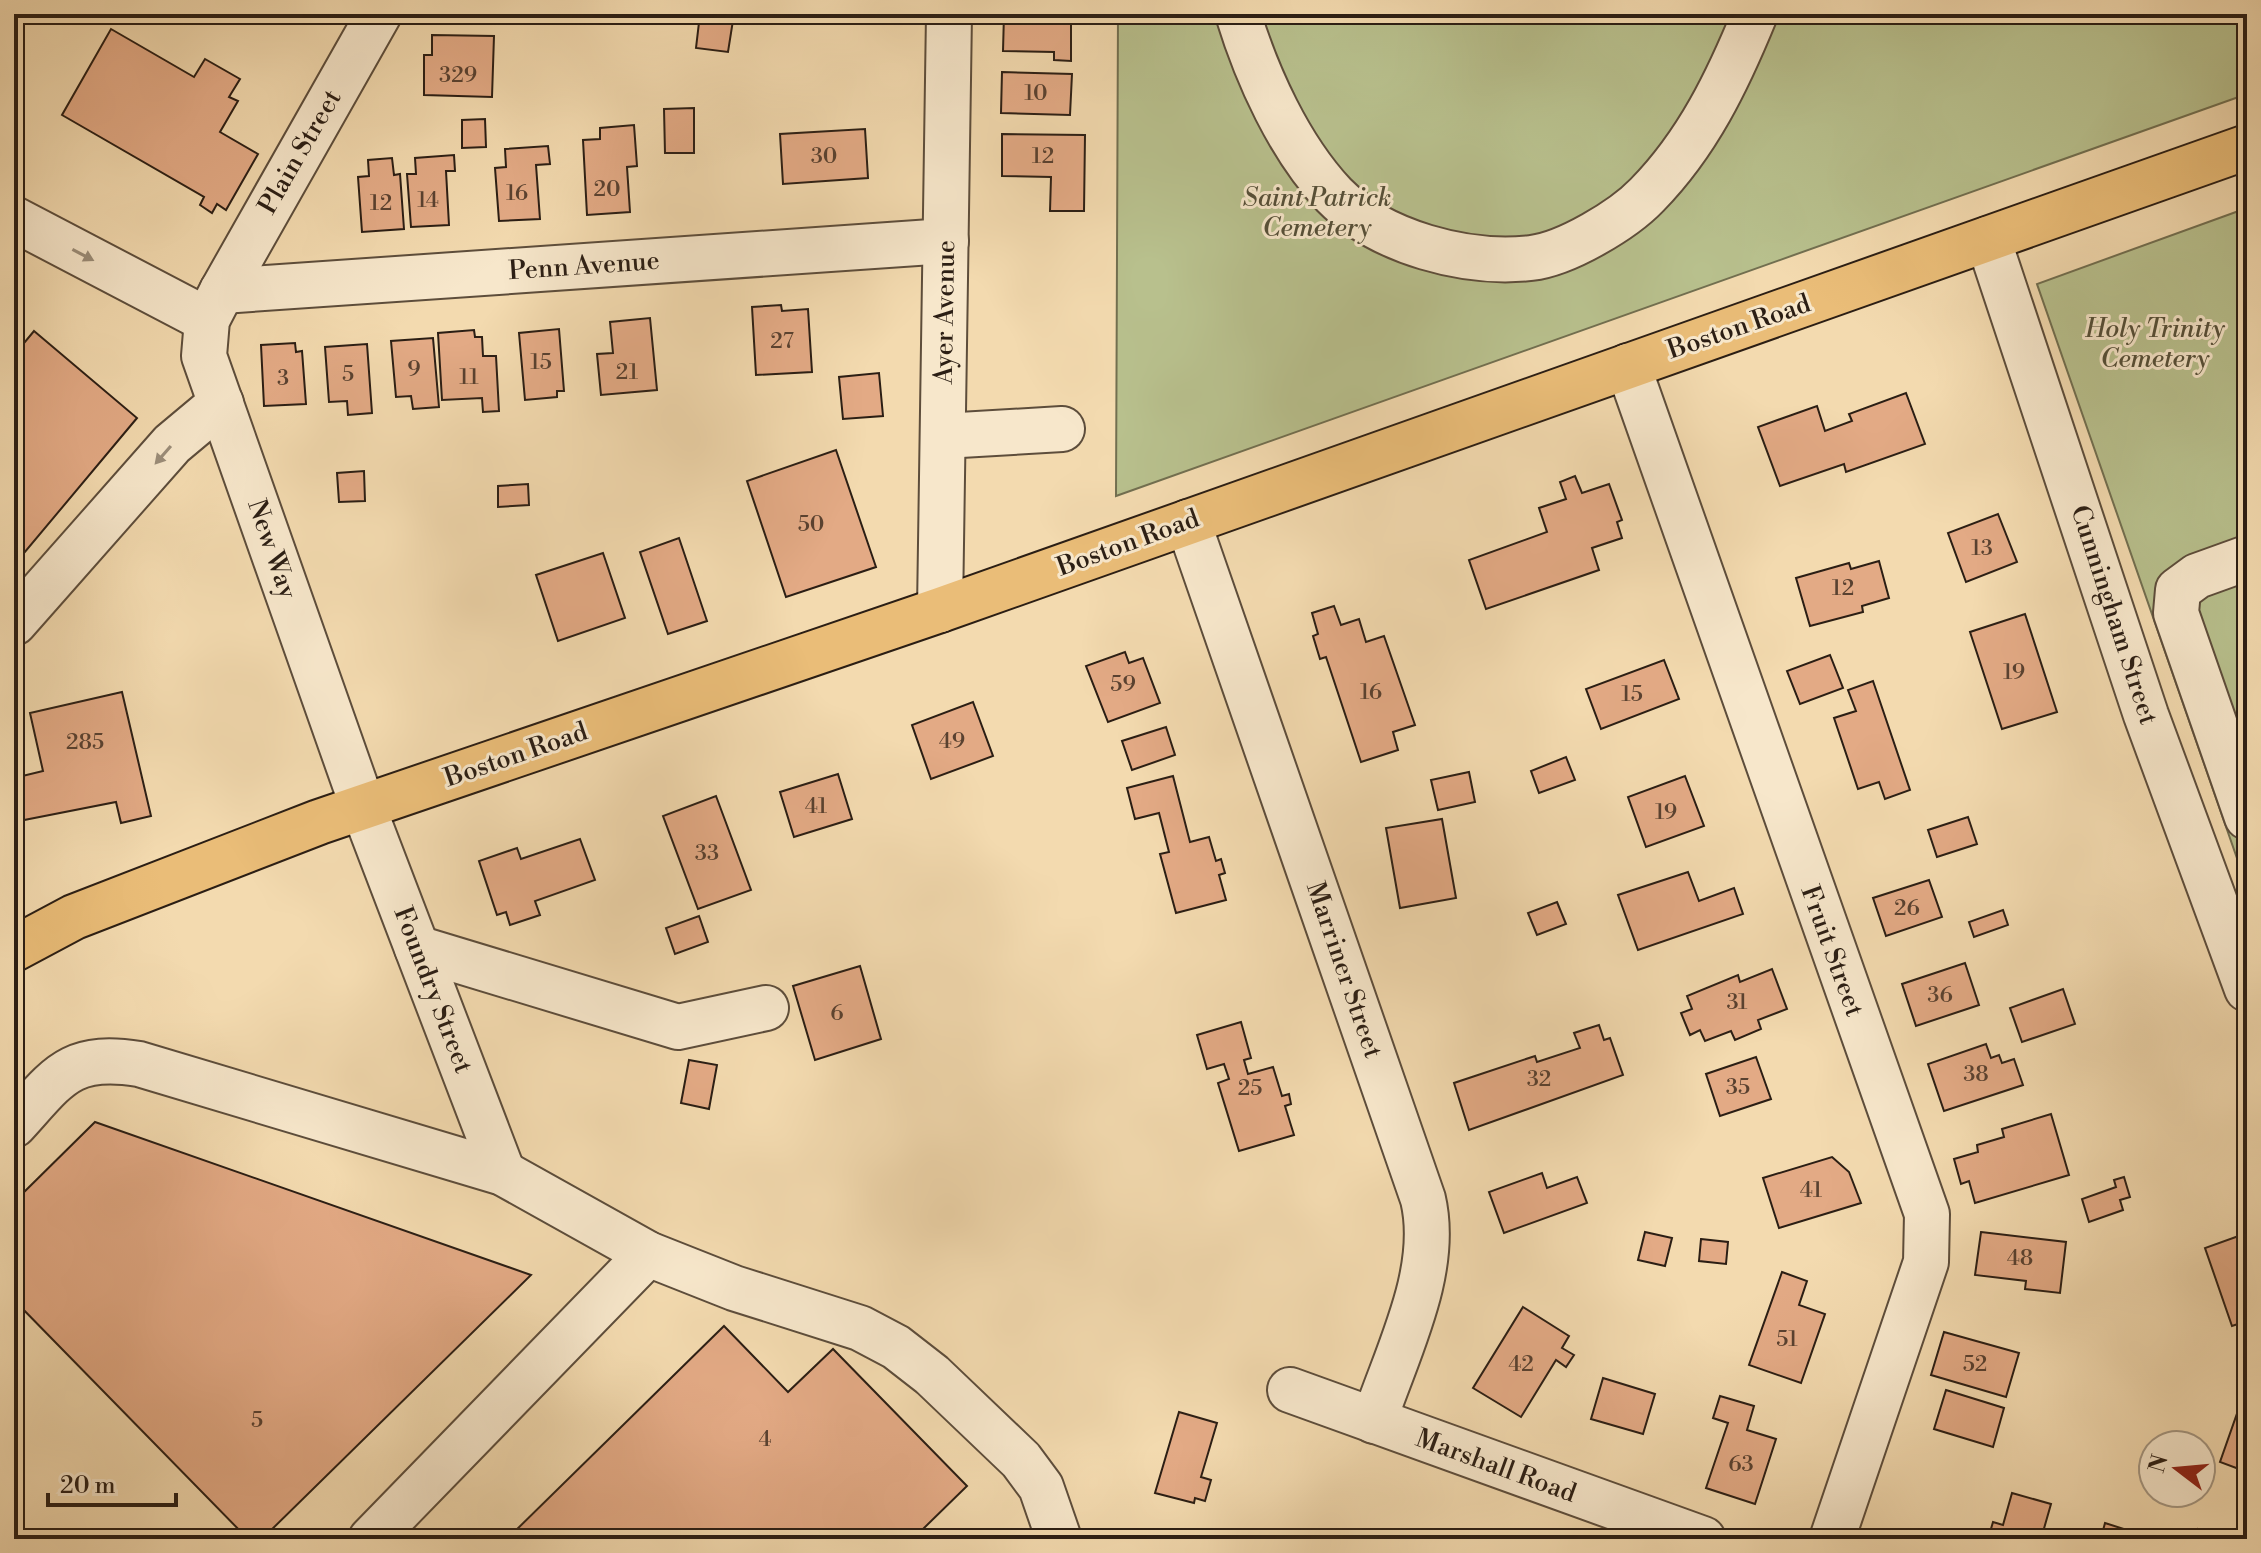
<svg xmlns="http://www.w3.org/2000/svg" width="2261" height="1553" font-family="'Libre Bodoni',serif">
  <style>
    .green { fill: #b8c08d; stroke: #726f50; stroke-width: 2 }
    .building { fill: #e3aa85; stroke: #2b1e14; stroke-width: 2 }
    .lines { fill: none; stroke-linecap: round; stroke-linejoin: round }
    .minor-casing { stroke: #5d4d3b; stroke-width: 48 }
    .major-casing { stroke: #2b1e14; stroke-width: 48 }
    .minor { stroke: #f7e7cb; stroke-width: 44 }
    .major { stroke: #eabd78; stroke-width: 44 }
    .oneway { fill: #9b8d79 }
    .labels { text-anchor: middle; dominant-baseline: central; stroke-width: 6; stroke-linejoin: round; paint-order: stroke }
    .number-label { font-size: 22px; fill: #594130 }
    .street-label { font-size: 26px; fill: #2b1e14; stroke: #f7e7cb }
    .park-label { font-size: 26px; font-style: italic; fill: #554f38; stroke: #f7e7cb }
  </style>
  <rect width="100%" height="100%" fill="#f3daaf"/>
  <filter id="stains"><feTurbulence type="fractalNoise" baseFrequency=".0025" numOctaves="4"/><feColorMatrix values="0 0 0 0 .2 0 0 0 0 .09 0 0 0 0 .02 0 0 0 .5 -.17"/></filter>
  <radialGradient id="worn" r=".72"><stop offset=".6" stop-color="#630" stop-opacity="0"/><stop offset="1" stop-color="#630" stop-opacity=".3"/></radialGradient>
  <g class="green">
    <polygon points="1118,14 2247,14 2247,94 1116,496"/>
    <polygon points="2247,208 2247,887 2037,284"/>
  </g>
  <g class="building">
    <polygon points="700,14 734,14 728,52 696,48"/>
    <polygon points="1004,14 1071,14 1071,61 1054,60 1054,52 1003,51"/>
    <polygon points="111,29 194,77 205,59 240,79 229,97 238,101 220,132 258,154 226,210 217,204 212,213 200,205 204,197 62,115"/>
    <polygon points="432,35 494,36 492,97 424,95 424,55 432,55"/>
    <polygon points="1002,72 1072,74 1070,115 1001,113"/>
    <polygon points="694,108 694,153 665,153 664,109"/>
    <polygon points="485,119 486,147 462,148 462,120"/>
    <polygon points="634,125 637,166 627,167 630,212 587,215 583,140 600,139 600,128"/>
    <polygon points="865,129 868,178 783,184 780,134"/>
    <polygon points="1002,134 1085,135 1084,211 1050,211 1051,177 1002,176"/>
    <polygon points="548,146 550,164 536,165 540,219 499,221 495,168 506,167 505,149"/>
    <polygon points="454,155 455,171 446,171 449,225 411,227 407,174 416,174 415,158"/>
    <polygon points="392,158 394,175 400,174 404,229 362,232 358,177 369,176 368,160"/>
    <polygon points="781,305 782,311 808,309 812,372 756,375 752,307"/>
    <polygon points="650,318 657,390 601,395 597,354 613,353 610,322"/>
    <polygon points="559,329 564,391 557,391 557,397 525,400 519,333"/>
    <polygon points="474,330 475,337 482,337 483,356 496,356 499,411 483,412 482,398 442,400 438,333"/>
    <polygon points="34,331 137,418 14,565 14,355"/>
    <polygon points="433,338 439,407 413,409 411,396 396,397 391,341"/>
    <polygon points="295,343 296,352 302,351 306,404 264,406 261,345"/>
    <polygon points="367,344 372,413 348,415 347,401 329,402 325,347"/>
    <polygon points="879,373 883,416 843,419 839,377"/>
    <polygon points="1906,393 1925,444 1846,472 1844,464 1780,486 1758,427 1817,406 1825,431 1852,421 1849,414"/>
    <polygon points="836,450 876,567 786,597 747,481"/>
    <polygon points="364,471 365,501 339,502 337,473"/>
    <polygon points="1575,476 1582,493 1609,484 1622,520 1617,522 1622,538 1592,548 1599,570 1486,609 1469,560 1547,532 1539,508 1566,499 1560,482"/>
    <polygon points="528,484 529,505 498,507 498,486"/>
    <polygon points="1998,514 2017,562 1966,582 1948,533"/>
    <polygon points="679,538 707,621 668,634 640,552"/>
    <polygon points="603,553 625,618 558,641 536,575"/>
    <polygon points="1879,561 1889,598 1862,606 1863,612 1810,626 1796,578 1849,563 1851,569"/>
    <polygon points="1334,606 1341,625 1359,619 1366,642 1384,636 1415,725 1393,732 1398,750 1361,762 1326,657 1320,659 1313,636 1318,634 1312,613"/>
    <polygon points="2025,614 2057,712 2002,729 1970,632"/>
    <polygon points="1125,652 1129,663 1143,658 1160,703 1108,722 1086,666"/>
    <polygon points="1830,655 1843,688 1800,704 1787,671"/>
    <polygon points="1664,660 1679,699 1601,729 1586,689"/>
    <polygon points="1873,681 1910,790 1885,799 1879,782 1858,789 1834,718 1856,711 1848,690"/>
    <polygon points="122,692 151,816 121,823 116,802 14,822 14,778 43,771 30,713"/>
    <polygon points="973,702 993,756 931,779 912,725"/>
    <polygon points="1166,727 1175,755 1132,770 1122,741"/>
    <polygon points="1566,757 1575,780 1539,793 1531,771"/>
    <polygon points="1469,772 1475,802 1438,810 1431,780"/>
    <polygon points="838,774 852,819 794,837 780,792"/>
    <polygon points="1173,776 1190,842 1209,837 1216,861 1221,859 1225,873 1219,875 1226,900 1176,913 1160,854 1169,852 1159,813 1135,819 1127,788"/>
    <polygon points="1685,776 1704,826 1646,847 1628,797"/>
    <polygon points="716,796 751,890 698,909 663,816"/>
    <polygon points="1968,817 1977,844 1937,857 1928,830"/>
    <polygon points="1442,819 1456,898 1400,908 1386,828"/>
    <polygon points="580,839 595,880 535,901 540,915 510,925 506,912 497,915 479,861 517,848 521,859"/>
    <polygon points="1688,872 1699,901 1734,888 1743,914 1638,950 1618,895"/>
    <polygon points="1929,880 1942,917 1886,936 1873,898"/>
    <polygon points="1557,902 1566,924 1537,935 1528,913"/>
    <polygon points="2003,910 2008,925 1974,937 1969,922"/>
    <polygon points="699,916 708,942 675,954 666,928"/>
    <polygon points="1965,963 1979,1005 1916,1026 1902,984"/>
    <polygon points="860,966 881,1039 815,1060 793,986"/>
    <polygon points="1772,969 1787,1009 1758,1020 1761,1029 1735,1040 1731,1031 1705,1041 1700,1030 1690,1035 1681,1013 1692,1009 1687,996 1738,975 1740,982"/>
    <polygon points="2063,989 2075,1024 2022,1042 2010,1008"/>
    <polygon points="1241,1022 1251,1058 1244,1060 1248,1074 1273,1067 1282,1096 1289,1094 1291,1104 1285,1106 1294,1135 1239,1151 1218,1083 1229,1079 1224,1064 1207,1069 1197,1035"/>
    <polygon points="1599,1025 1604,1040 1610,1038 1623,1075 1469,1130 1454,1083 1535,1056 1537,1062 1580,1048 1574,1033"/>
    <polygon points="1986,1044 1991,1058 1999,1055 2002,1063 2014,1059 2023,1085 1944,1111 1928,1064"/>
    <polygon points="1756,1057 1771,1099 1720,1116 1706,1074"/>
    <polygon points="689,1060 717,1065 709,1109 681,1103"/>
    <polygon points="2051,1114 2069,1175 1975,1203 1969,1181 1961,1184 1954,1159 1978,1152 1977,1145 2004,1137 2002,1129"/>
    <polygon points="95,1122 531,1275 262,1539 248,1539 14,1300 14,1202"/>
    <polygon points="1832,1157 1849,1172 1861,1203 1779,1228 1763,1178"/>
    <polygon points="1542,1173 1547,1188 1577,1177 1587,1203 1504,1233 1489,1192"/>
    <polygon points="2124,1177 2130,1197 2120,1200 2123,1210 2089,1222 2082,1199 2116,1187 2114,1180"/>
    <polygon points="1645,1232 1672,1238 1665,1266 1638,1260"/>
    <polygon points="1981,1232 2066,1242 2060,1293 2025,1289 2026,1281 1975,1275"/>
    <polygon points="2247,1233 2247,1321 2232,1326 2205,1248"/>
    <polygon points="1701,1239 1728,1242 1726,1264 1699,1261"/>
    <polygon points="1782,1272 1807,1281 1799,1305 1825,1314 1801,1383 1749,1365"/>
    <polygon points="1523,1307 1569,1336 1562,1348 1574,1355 1566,1367 1556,1360 1521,1417 1473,1388"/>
    <polygon points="724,1326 788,1392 833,1349 967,1486 924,1528 930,1534 924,1539 507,1539"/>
    <polygon points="1944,1332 2019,1353 2006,1397 1931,1375"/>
    <polygon points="1603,1378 1655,1394 1643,1434 1591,1419"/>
    <polygon points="1946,1390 2004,1408 1993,1447 1934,1429"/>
    <polygon points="1720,1396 1754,1406 1747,1430 1776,1439 1755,1504 1706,1488 1728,1423 1713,1418"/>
    <polygon points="2240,1405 2247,1407 2247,1472 2220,1462"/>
    <polygon points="1179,1412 1217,1423 1201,1477 1211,1480 1205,1501 1195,1498 1194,1503 1155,1493"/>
    <polygon points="2012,1493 2051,1504 2041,1539 1988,1539 1993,1522 2003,1525"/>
    <polygon points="2105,1523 2152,1538 2151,1539 2089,1539 2091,1535 2101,1538"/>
    <polygon points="2198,1529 2228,1539 2195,1539"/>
  </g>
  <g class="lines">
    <g class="minor-casing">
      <g id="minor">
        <polyline points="379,14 222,291 207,320 204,356 363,807 503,1173"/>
        <path d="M 1238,14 C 1257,76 1289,147 1334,195 C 1381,243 1466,265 1531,258 C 1566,254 1623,220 1647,195 C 1698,143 1728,80 1755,14"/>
        <polyline points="14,219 207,320"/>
        <polyline points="1988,239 2146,715 2247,989"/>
        <polyline points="222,291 946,241"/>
        <polyline points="1628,366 1927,1214 1926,1262 1832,1539"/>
        <polyline points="943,436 1062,429"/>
        <path d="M 1188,522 L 1423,1199 C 1440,1271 1397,1352 1374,1421"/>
        <polyline points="2247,558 2197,576 2178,590 2176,613 2247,817"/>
        <polyline points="940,610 949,14"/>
        <polyline points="14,623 172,444 221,403"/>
        <polyline points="417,948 678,1027 766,1008"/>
        <path d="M 14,1125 C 58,1077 69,1053 139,1064 L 503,1173 L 648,1254 L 734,1288 L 860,1328 L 896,1347 L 932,1375 L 1021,1460 L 1041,1487 L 1059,1539"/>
        <polyline points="1290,1390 1703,1539"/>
        <polyline points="371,1539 648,1254"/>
      </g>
    </g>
    <g class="major-casing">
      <polyline id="major" points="14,949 74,917 319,822 940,610 2247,147"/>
    </g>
    <use href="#minor" class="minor"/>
    <use href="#major" class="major"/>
  </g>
  <defs><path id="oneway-solid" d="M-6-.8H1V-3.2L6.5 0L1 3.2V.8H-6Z" transform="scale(2)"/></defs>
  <g class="oneway">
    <use href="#oneway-solid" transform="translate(83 255) rotate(28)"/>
    <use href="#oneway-solid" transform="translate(163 455) rotate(131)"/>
  </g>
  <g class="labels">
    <g class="number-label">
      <text x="458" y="75">329</text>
      <text x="1036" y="93">10</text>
      <text x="824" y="156">30</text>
      <text x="1043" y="156">12</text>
      <text x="607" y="189">20</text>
      <text x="517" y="193">16</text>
      <text x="428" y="200">14</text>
      <text x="381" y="203">12</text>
      <text x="782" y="341">27</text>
      <text x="541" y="362">15</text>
      <text x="414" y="369">9</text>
      <text x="627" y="372">21</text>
      <text x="348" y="374">5</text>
      <text x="469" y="377">11</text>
      <text x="283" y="378">3</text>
      <text x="811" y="524">50</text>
      <text x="1982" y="548">13</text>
      <text x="1843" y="588">12</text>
      <text x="2014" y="672">19</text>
      <text x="1123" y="684">59</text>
      <text x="1371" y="692">16</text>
      <text x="1632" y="694">15</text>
      <text x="952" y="741">49</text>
      <text x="85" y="742">285</text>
      <text x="816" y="806">41</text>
      <text x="1666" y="812">19</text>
      <text x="707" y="853">33</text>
      <text x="1907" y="908">26</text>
      <text x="1940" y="995">36</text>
      <text x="1737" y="1002">31</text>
      <text x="837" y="1013">6</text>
      <text x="1976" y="1074">38</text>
      <text x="1539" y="1079">32</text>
      <text x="1738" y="1087">35</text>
      <text x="1250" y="1088">25</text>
      <text x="1811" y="1190">41</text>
      <text x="2020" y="1258">48</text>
      <text x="1787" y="1339">51</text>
      <text x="1521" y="1364">42</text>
      <text x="1975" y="1364">52</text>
      <text x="257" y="1420">5</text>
      <text x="765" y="1439">4</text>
      <text x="1741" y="1464">63</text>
    </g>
    <g class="street-label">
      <text transform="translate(300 152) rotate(-60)">Plain Street</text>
      <text transform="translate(584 266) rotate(-4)">Penn Avenue</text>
      <text transform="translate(945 312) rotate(-89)">Ayer Avenue</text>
      <text transform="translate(1739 327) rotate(-19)">Boston Road</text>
      <text transform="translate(1128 543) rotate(-20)">Boston Road</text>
      <text transform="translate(272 549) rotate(71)">New Way</text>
      <text transform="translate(2114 615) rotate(72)">Cunningham Street</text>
      <text transform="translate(516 755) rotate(-19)">Boston Road</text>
      <text transform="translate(1832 951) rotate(70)">Fruit Street</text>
      <text transform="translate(1344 970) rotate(71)">Marriner Street</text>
      <text transform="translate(433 990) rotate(69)">Foundry Street</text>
      <text transform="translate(1496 1466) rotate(20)">Marshall Road</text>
    </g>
    <g class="park-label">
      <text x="1317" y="198">Saint Patrick<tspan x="1317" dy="30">Cemetery</tspan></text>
      <text x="2155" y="329">Holy Trinity<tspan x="2155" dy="30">Cemetery</tspan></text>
    </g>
  </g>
  <rect width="2261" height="1553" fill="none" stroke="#f3daaf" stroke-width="48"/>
  <rect x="16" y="16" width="2229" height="1521" fill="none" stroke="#2b1e14" stroke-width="4"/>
  <rect x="24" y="24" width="2213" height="1505" fill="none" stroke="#2b1e14" stroke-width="2"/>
  <g transform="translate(2177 1469) rotate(286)"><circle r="38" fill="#f7e7cb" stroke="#a59782" stroke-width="2"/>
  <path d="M0-6L14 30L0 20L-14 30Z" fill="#8f2418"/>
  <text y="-12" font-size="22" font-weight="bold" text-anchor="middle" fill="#2b1e14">N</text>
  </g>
  <path d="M48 1493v12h128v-12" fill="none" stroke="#2b1e14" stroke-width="4"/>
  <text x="60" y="1493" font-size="24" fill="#2b1e14" stroke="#f7e7cb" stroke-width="6" paint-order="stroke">20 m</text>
  <rect width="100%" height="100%" filter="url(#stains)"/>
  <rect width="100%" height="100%" fill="url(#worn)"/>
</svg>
